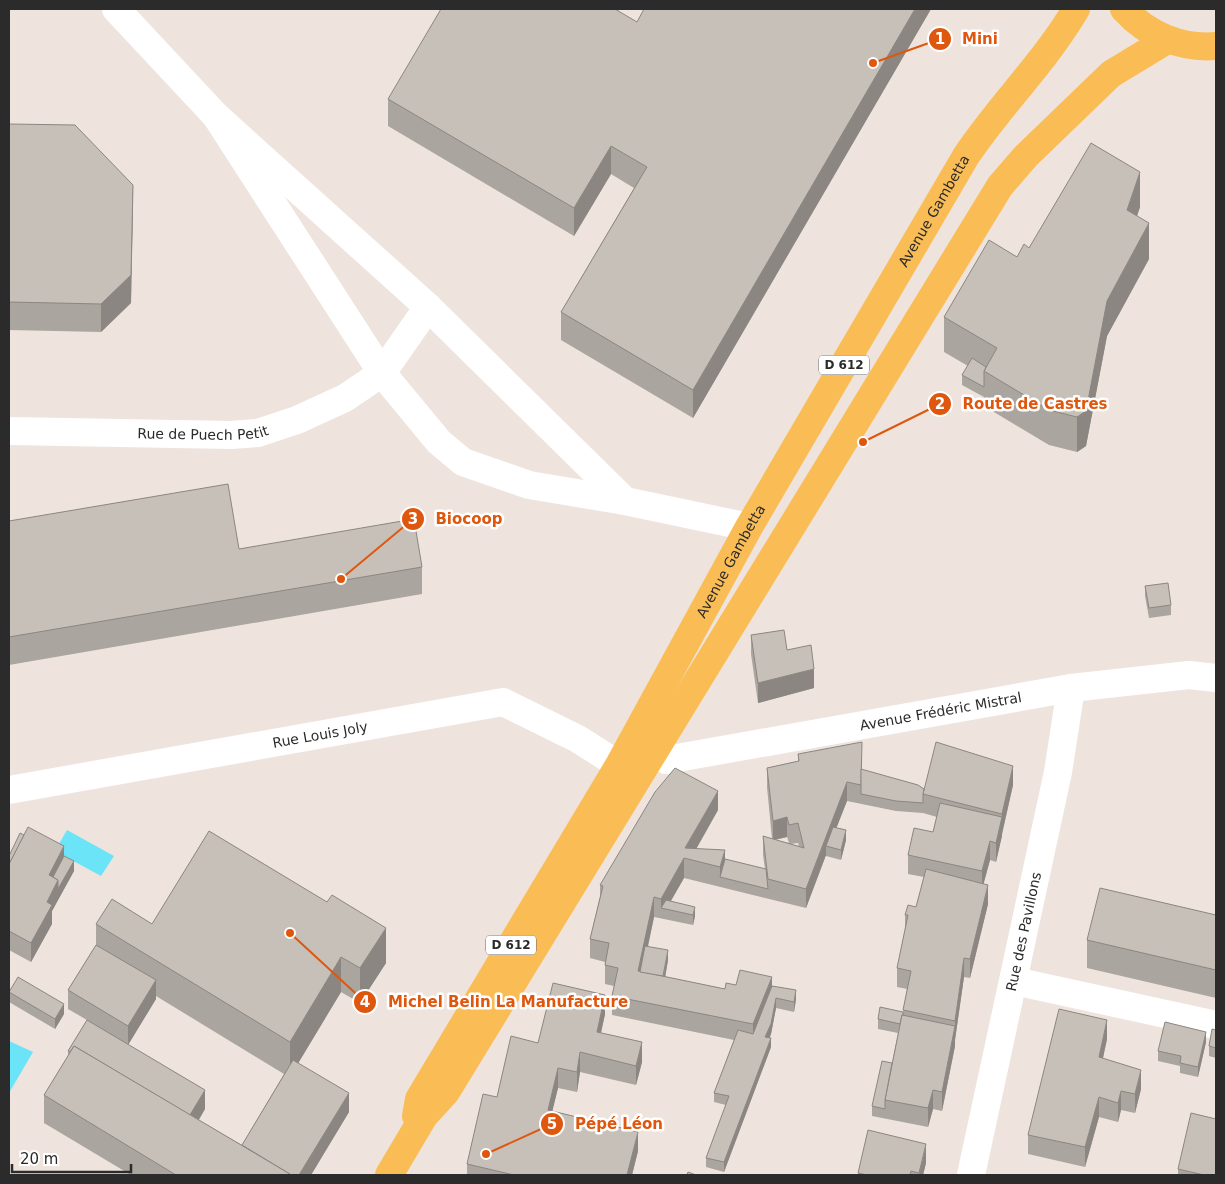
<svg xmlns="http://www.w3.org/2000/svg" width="1225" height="1184" font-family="'DejaVu Sans',sans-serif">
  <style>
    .water { fill: #6ae4f6 }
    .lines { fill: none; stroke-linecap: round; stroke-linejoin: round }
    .street { stroke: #fff; stroke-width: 28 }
    .secondary { stroke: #fff; stroke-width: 28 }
    .primary { stroke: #fabd56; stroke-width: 28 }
    .wall { fill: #aaa59e; fill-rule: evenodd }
    .shaded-wall { fill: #8b8681 }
    .building { fill: #c6c0b8; stroke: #8b8681 }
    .labels { text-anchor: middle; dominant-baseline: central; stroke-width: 5; stroke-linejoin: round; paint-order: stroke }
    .shield { fill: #fff; stroke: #6b6b6b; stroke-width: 1 }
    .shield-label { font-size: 12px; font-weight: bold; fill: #2b2b2b }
    .street-label { font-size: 14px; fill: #2b2b2b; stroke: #fff }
    .leader { fill: none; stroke: #df570e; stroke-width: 2 }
    .callout-dot { fill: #df570e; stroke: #fff; stroke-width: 2 }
    .mark-label { font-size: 15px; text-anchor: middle; font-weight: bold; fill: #fff }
    .callout-label { font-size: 15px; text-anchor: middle; font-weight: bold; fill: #df570e; stroke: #fff; stroke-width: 5; stroke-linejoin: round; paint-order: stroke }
  </style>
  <rect width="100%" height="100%" fill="#eee4dd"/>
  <g class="water">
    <polygon points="67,830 114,856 101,876 55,851"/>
    <polygon points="9,1041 33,1052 9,1093"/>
  </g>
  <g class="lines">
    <g class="street">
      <polyline points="116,9 216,116 428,307 625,501"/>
      <polyline points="216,116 382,373 439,442 463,462 529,485 625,501 749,527"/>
      <path id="s1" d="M 9,431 L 231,435 L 258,433 L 297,420 L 345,398 L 382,373 L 428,307"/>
      <path id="s2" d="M 9,790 L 503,702 L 578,739 L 619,765"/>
      <polyline points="1014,981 1216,1025"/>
      <path id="s3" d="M 971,1175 L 1058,772 L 1071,688"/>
    </g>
    <path class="secondary" id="s4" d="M 666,760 L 1071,688 L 1189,675 L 1216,678"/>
    <g class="primary">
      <path d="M 1124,9 C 1147,35 1182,49 1216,46"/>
      <path id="s5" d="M 416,1116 L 419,1099 L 619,765 L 749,527 L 966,156 C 1000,105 1045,62 1076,9"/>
      <polyline points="389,1175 424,1116 446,1092 1000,186 1026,156 1111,74 1167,40"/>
    </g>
  </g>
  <g class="wall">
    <polygon points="931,9 693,418 561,340 561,312 634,188 611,174 574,236 388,126 388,99 637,22"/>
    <polygon points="9,124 133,213 131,303 101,332 9,330"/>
    <polygon points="1140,207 1137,216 1149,259 1107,336 1086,446 1077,452 1049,445 984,406 984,397 962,385 962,375 968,366 944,352 944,317 1017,257 1029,248"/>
    <polygon points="9,521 239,549 422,567 422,594 9,665"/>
    <polygon points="1145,586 1171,605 1171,615 1149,618 1145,596"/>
    <polygon points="751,635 787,650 814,688 758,703 751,654"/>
    <path d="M 798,754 L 862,770 L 924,789 L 1013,785 L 996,862 L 990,860 L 983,884 L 988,904 L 970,978 L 964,977 L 955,1040 L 955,1046 L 942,1111 L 933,1109 L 928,1127 L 872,1116 L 872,1106 L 892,1063 L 898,1033 L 878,1029 L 878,1019 L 903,1012 L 907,989 L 897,987 L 897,968 L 905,931 L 905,915 L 916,907 L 924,877 L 908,874 L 908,855 L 933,832 L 937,817 L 923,813 L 896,811 L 847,801 L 836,828 L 846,840 L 841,860 L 826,856 L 826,855 L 806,908 L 684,878 L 671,901 L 695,916 L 693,925 L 654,917 L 648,947 L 668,960 L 665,977 L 725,989 L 736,985 L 772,986 L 796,999 L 794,1012 L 776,1008 L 771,1034 L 770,1037 L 771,1047 L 724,1172 L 706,1167 L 706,1158 L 726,1105 L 714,1102 L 714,1093 L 734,1040 L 612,1015 L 612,996 L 614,986 L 605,984 L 605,962 L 590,958 L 590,939 L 600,897 L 600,885 L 718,810 L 696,849 L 725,859 L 765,869 L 763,855 L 763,836 L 772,839 L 767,787 L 767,768 L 798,761 ZM 787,837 L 789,843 L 775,840 ZM 798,843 L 799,846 L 791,844 Z"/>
    <polygon points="9,856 64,856 74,871 52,911 52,924 31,962 9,950"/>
    <polygon points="1216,915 1216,998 1087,968 1087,940"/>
    <path d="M 96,924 L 152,924 L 386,963 L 360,1003 L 341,992 L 298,1063 L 349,1112 L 311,1175 L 131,1175 L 44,1123 L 44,1095 L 68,1056 L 68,1051 L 87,1020 L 68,1009 L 68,990 L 96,945 ZM 156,996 L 284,1074 L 242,1145 L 199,1120 L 205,1109 L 128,1045 L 156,999 Z"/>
    <polygon points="9,992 64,1014 55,1029 9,1002"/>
    <polygon points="605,1014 601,1033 642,1062 636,1085 580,1072 577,1092 558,1088 552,1111 638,1151 632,1175 467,1175 467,1164 497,1097 538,1043"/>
    <polygon points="1216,1030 1216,1058 1209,1056 1209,1046"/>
    <polygon points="1107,1039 1103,1058 1141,1089 1135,1113 1121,1110 1118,1122 1099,1117 1085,1167 1028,1154 1028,1135"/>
    <polygon points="1206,1042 1198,1077 1180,1073 1180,1066 1158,1061 1158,1051"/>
    <polygon points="926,1163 923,1175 858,1175 858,1173"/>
    <polygon points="1178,1169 1216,1175 1178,1175"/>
  </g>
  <g class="shaded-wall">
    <polygon points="915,9 931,9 693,418 693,390"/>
    <polygon points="611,146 611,174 574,236 574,208"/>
    <polygon points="1140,172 1140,207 1130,237 1127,210"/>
    <polygon points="133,185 131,303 101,332 101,304"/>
    <polygon points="1149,223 1149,259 1107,336 1086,446 1077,452 1077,417 1107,301"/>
    <polygon points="814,669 814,688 758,703 758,683"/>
    <polygon points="1013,766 1013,785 1002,833 1002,814"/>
    <polygon points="847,782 847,801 829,847 826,846 826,855 806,908 806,889"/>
    <polygon points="718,791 718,810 690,860 685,848"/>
    <polygon points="787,817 787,837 773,840 773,821"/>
    <polygon points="1002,817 1002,836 996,862 996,843"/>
    <polygon points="846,830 846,840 841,860 841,850"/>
    <polygon points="990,841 990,860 982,890 982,871"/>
    <polygon points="64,846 64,866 53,887 49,875"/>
    <polygon points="725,850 725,869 720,877 720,887 720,867"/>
    <polygon points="684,858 684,878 666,909 661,908 661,899"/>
    <polygon points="74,861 74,871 52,911 52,924 31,962 31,943 47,902 58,880"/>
    <polygon points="988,885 988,904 970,978 970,959"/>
    <polygon points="654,897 654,917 640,981 638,971"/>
    <polygon points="695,907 695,916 693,925 693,915"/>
    <polygon points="386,928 386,963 360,1003 360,968"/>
    <polygon points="668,950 668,960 662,996 662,986"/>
    <polygon points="341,957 341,992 290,1077 290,1042"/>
    <polygon points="964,958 964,977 955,1040 955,1046 942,1111 942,1092 955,1027 955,1021"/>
    <polygon points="772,977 772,996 753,1044 753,1024"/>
    <polygon points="156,980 156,999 128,1045 128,1026"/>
    <polygon points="796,990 796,999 794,1012 794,1002"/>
    <polygon points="605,995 605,1014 597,1051 597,1032"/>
    <polygon points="776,998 776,1008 771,1034 765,1046 765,1037"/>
    <polygon points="64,1004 64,1014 55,1029 55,1019"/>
    <polygon points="1107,1020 1107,1039 1099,1076 1099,1057"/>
    <polygon points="1206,1032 1206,1042 1198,1077 1198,1067"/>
    <polygon points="771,1038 771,1047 724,1172 724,1162"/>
    <polygon points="642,1042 642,1062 636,1085 636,1066"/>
    <polygon points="580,1052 580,1072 577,1092 577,1072"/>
    <polygon points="558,1068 558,1088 548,1129 548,1110"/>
    <polygon points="1141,1070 1141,1089 1135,1113 1135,1094"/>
    <polygon points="205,1090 205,1109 186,1140 186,1121"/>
    <polygon points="933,1090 933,1109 928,1127 928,1108"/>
    <polygon points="1121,1091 1121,1110 1118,1122 1118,1103"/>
    <polygon points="349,1093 349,1112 311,1175 299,1175"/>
    <polygon points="1099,1097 1099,1117 1085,1167 1085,1147"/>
    <polygon points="638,1132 638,1151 632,1175 627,1175"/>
    <polygon points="926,1144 926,1163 923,1175 919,1175"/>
  </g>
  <g class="building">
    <polygon points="441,9 615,9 637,22 644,9 915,9 693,390 561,312 647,167 611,146 574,208 388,99"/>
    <polygon points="9,124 75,125 133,185 131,275 101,304 9,302"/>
    <polygon points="1091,143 1140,172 1127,210 1149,223 1107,301 1086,411 1077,417 1049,410 984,371 997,348 944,317 989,240 1017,257 1024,244 1029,248"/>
    <polygon points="972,358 986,367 984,371 984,387 962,375"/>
    <polygon points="228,484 239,549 414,519 422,567 9,637 9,521"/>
    <polygon points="1168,583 1171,605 1149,608 1145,586"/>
    <polygon points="784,630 787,650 811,645 814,669 758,683 751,635"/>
    <polygon points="862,742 861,785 847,782 806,889 768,879 763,836 804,848 798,823 789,825 787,817 773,821 767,768 799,761 798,754"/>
    <polygon points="936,742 1013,766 1002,814 923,794"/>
    <polygon points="675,768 718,791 685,848 725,850 720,867 684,858 661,899 654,897 638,971 725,989 726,983 736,985 740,970 772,977 753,1024 612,996 618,968 605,965 609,943 590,939 603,886 600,885 655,792"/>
    <polygon points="861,769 918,785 924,789 923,794 923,803 896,801 861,794"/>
    <polygon points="940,803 1002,817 996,843 990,841 982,871 908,855 914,828 933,832"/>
    <polygon points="28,827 64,846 49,875 58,880 47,902 52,905 31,943 9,931 9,864"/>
    <polygon points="833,827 846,830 841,850 826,846"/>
    <polygon points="209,831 327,902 332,895 386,928 360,968 341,957 290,1042 96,924 112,899 152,924"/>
    <polygon points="20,833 24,835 9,864 9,856"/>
    <polygon points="64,856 74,861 58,889 58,880 53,877"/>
    <polygon points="725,859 766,869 768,889 720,877"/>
    <polygon points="926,869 988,885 970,959 964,958 955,1021 903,1010 911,971 897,968 908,915 905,915 908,905 916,907"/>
    <polygon points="1100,888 1216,915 1216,970 1087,940"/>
    <polygon points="666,900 695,907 693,915 661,908"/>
    <polygon points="96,945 156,980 128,1026 68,990"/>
    <polygon points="645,946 668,950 663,976 640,972"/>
    <polygon points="18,977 64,1004 55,1019 9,992"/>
    <polygon points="553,983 605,995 597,1032 642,1042 636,1066 580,1052 577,1072 558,1068 548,1110 638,1132 627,1175 514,1175 467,1164 483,1094 497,1097 511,1036 538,1043"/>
    <polygon points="772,986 796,990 794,1002 776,998 771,1024 765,1037 771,1038 724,1162 706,1158 729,1096 714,1093 738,1030 753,1034"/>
    <polygon points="880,1007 903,1012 903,1015 902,1015 900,1024 878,1019"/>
    <polygon points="1059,1009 1107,1020 1099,1057 1141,1070 1135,1094 1121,1091 1118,1103 1099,1097 1085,1147 1028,1135"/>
    <polygon points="902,1015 955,1026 942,1092 933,1090 928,1108 885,1100"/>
    <polygon points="87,1020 205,1090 190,1115 74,1046 70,1052 68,1051"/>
    <polygon points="1165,1022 1206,1032 1198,1067 1180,1063 1181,1056 1158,1051"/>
    <polygon points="1212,1029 1216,1030 1216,1048 1209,1046"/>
    <polygon points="74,1046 290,1174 290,1175 176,1175 44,1095"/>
    <polygon points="293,1060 349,1093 299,1175 290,1175 290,1174 242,1145"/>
    <polygon points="882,1061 892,1063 885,1100 885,1109 872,1106"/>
    <polygon points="1191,1113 1216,1119 1216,1175 1204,1175 1178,1169"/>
    <polygon points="868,1130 926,1144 919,1173 911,1171 910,1175 867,1175 858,1173"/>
    <polygon points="688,1172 696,1175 687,1175"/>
  </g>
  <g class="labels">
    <g class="shield">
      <rect x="819" y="355.5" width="50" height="19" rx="4"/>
      <rect x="486" y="935.5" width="50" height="19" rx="4"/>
    </g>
    <g class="shield-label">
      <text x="844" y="365">D 612</text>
      <text x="511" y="945">D 612</text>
    </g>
    <g class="street-label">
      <text stroke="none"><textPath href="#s5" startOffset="1044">Avenue Gambetta</textPath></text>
      <text stroke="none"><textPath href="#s1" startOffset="194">Rue de Puech Petit</textPath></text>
      <text stroke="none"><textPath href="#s5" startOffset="639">Avenue Gambetta</textPath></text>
      <text stroke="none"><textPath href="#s4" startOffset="279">Avenue Frédéric Mistral</textPath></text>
      <text stroke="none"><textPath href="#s2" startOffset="316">Rue Louis Joly</textPath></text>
      <text stroke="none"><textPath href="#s3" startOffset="249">Rue des Pavillons</textPath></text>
    </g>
  </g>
  <path class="leader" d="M873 63L940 39M863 442L940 404M341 579L413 519M290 933L365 1002M486 1154L552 1124"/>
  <g class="callout-dot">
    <circle cx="873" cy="63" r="5"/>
    <circle cx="863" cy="442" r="5"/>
    <circle cx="341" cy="579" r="5"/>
    <circle cx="290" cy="933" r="5"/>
    <circle cx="486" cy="1154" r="5"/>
    <circle cx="940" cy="39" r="12"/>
    <circle cx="940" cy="404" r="12"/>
    <circle cx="413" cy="519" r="12"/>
    <circle cx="365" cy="1002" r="12"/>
    <circle cx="552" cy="1124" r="12"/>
  </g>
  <g class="mark-label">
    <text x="940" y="44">1</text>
    <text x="940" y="409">2</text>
    <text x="413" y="524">3</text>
    <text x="365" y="1007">4</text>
    <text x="552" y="1129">5</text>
  </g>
  <g class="callout-label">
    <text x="980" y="44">Mini</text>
    <text x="1035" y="409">Route de Castres</text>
    <text x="469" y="524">Biocoop</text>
    <text x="508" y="1007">Michel Belin La Manufacture</text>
    <text x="619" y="1129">Pépé Léon</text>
  </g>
  <rect width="1225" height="1184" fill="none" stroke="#2b2b2b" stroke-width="20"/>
  <path d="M12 1164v8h119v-8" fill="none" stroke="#2b2b2b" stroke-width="2.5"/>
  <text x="20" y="1164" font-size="15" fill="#2b2b2b" stroke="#ffffff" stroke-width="4" paint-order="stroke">20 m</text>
</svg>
